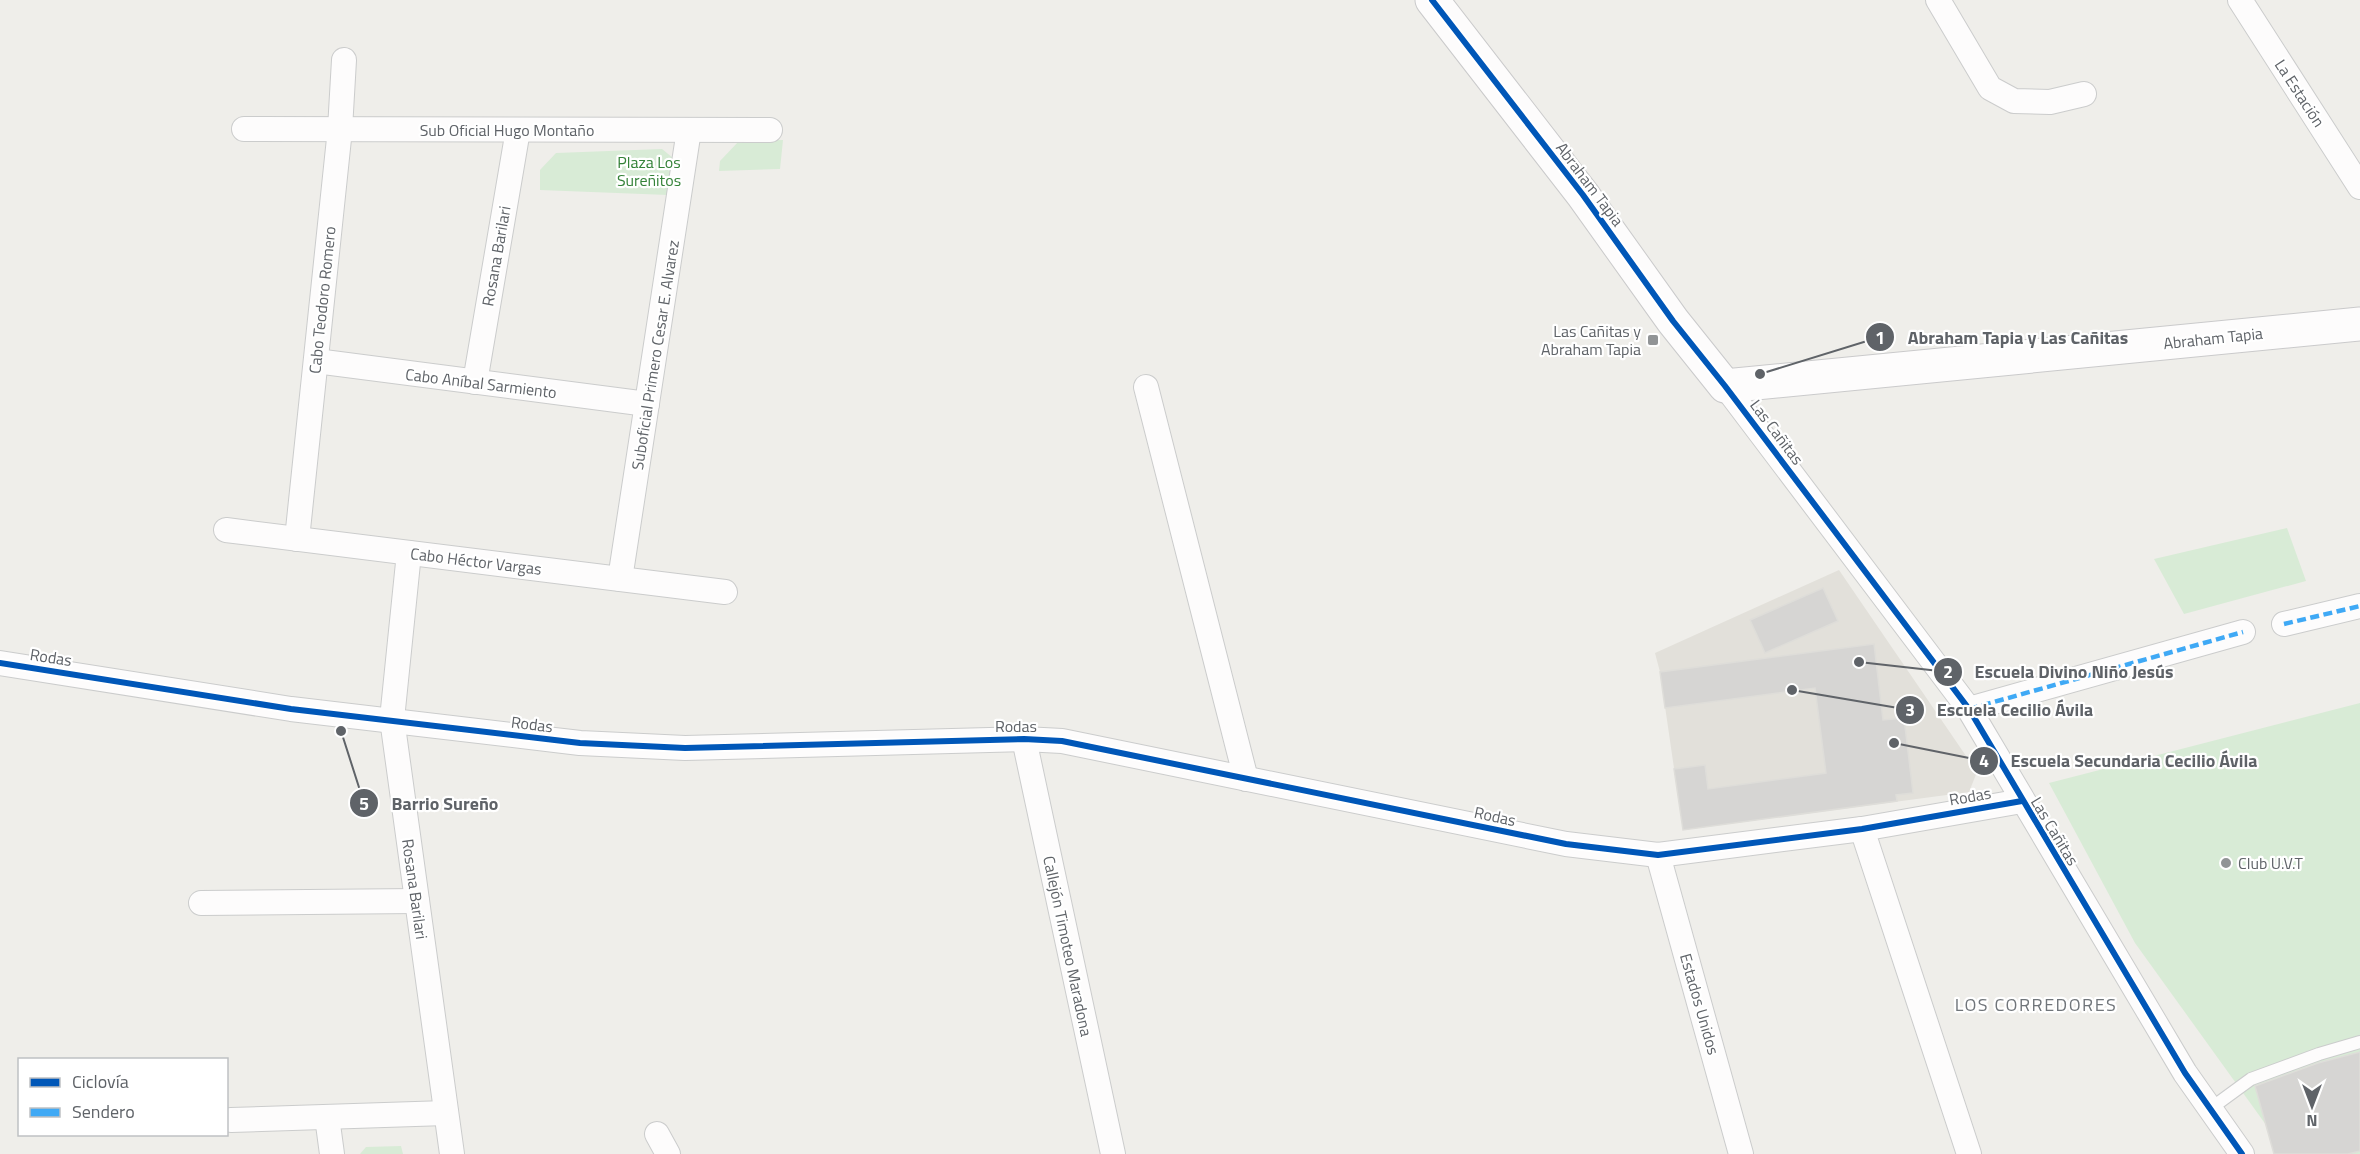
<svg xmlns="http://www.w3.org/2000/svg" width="2360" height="1154" font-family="'Titillium Web',sans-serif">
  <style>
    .education { fill: #e2e0da }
    .green { fill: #d8ebd6 }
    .building { fill: #d6d5d3; stroke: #deddd9; stroke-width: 1.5 }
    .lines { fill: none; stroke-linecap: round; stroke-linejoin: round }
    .lane-casing { stroke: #cbcccc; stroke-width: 14 }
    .street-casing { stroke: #cbcccc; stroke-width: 26 }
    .secondary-casing { stroke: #cacacb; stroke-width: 35 }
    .lane { stroke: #fdfcfc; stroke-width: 12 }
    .street { stroke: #fdfcfc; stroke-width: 24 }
    .secondary { stroke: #fdfcfc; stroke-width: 33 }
    .quiet { stroke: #3fa9f5; stroke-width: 4.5; stroke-dasharray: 9 4.5; stroke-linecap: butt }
    .cycleway-casing { stroke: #fff; stroke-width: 10 }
    .cycleway { stroke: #0057b8; stroke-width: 6 }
    .poi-dot { fill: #919496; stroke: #fff; stroke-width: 2 }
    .labels { text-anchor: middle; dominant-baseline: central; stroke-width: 4.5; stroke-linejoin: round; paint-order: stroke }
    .street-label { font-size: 16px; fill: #5f6368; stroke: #fff }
    .park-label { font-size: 16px; fill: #348238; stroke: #fff }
    .poi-label { font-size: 16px; fill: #5f6368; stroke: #fff; text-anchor: end }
    .neighbourhood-label { font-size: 18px; letter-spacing: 1.5px; fill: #70757a; stroke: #fff }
    .leader { fill: none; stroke: #5f6368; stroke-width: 2 }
    .callout-dot { fill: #5f6368; stroke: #fff; stroke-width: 2 }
    .mark-label { font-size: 18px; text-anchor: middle; font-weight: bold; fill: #fff }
    .callout-label { font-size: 18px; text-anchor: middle; font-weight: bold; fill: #5f6368; stroke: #fff; stroke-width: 4.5; stroke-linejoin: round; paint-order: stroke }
  </style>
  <rect width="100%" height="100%" fill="#efeeea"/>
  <polygon class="education" points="1839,570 1977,772 1969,792 1683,830 1660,672 1655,653"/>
  <g class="green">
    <polygon points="783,140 780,169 719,171 720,161 739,141"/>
    <polygon points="662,149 673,158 668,195 540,190 540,170 556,153"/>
    <polygon points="2287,528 2306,581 2184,614 2154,559"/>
    <polygon points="2360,703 2360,1154 2287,1154 2135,943 2049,783"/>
    <polygon points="401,1146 403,1154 360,1154 366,1147"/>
  </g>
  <g class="building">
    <polygon points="1823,588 1838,621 1765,653 1750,620"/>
    <polygon points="1874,644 1883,720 1904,718 1913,793 1896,795 1897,801 1683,830 1674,769 1705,765 1708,789 1826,773 1815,688 1665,708 1660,672"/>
    <polygon points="2360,1052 2360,1151 2348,1154 2274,1154 2255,1086 2318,1063"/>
  </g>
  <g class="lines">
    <g class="lane-casing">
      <polyline id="lane" points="2210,1109 2251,1079 2319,1054 2360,1042"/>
    </g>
    <g class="street-casing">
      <g id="street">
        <polyline points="1938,0 1990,88 2014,101 2050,102 2084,94"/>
        <polyline points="2240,0 2360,187"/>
        <polyline points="244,129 770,130"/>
        <polyline points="316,361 647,404"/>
        <polyline points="475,382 518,130"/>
        <polyline points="1725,386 1969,709 2185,1073 2242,1154"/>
        <polyline points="1146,387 1246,779"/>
        <polyline points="226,530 725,592"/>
        <polyline points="297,539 340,129 344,60"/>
        <polyline points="409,553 392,719 452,1154"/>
        <polyline points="620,579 689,130"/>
        <polyline points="2284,624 2360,606"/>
        <polyline points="0,663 291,709 580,743 685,748 1024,739 1062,741 1566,844 1658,855 1862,829 2022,801"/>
        <polyline points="1969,709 2243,632"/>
        <polyline points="1024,739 1113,1154"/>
        <polyline points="1862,829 1969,1154"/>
        <polyline points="1658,855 1741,1154"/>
        <polyline points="201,903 417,901"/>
        <polyline points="327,1117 332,1154"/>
        <polyline points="231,1120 446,1113"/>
        <polyline points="657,1134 668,1154"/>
      </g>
    </g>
    <g class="secondary-casing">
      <polyline id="secondary" points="1432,0 1583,195 1673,321 1725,386 2360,324"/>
    </g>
    <use href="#lane" class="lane"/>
    <use href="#street" class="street"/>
    <use href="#secondary" class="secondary"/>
    <g class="quiet">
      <polyline points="2284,624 2360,606"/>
      <polyline points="1969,709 2243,632"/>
    </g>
    <g class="cycleway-casing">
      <g id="cycleway">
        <polyline points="1432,0 1583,195 1673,321 1725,386 1969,709 2185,1073 2242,1154"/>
        <polyline points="0,663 291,709 580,743 685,748 1024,739 1062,741 1566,844 1658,855 1862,829 2022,801"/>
      </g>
    </g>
    <use href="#cycleway" class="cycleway"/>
  </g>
  <g class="poi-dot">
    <rect x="1647" y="334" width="12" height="12" rx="3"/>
    <circle cx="2226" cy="863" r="6"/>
  </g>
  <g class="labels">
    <g class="street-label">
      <text transform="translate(2300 93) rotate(57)">La Estación</text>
      <text x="507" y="130">Sub Oficial Hugo Montaño</text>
      <text transform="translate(1590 184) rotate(53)">Abraham Tapia</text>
      <text transform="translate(496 256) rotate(-80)">Rosana Barilari</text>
      <text transform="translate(322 300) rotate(-84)">Cabo Teodoro Romero</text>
      <text transform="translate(2213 338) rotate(-6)">Abraham Tapia</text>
      <text transform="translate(655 355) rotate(-81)">Suboficial Primero Cesar E. Alvarez</text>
      <text transform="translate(481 383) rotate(7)">Cabo Aníbal Sarmiento</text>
      <text transform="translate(1777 432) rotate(53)">Las Cañitas</text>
      <text transform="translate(476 561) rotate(7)">Cabo Héctor Vargas</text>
      <text transform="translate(51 657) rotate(9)">Rodas</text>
      <text transform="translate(532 724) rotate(7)">Rodas</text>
      <text x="1016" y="726">Rodas</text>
      <text transform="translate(1970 796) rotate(-10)">Rodas</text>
      <text transform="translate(1495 816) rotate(12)">Rodas</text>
      <text transform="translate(2055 831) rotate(59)">Las Cañitas</text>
      <text transform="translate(415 889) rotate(82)">Rosana Barilari</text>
      <text transform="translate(1068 946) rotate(78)">Callejón Timoteo Maradona</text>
      <text transform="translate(1700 1004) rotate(74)">Estados Unidos</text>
    </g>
    <g class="park-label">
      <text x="649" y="162">Plaza Los<tspan x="649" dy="18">Sureñitos</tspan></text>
    </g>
    <g class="poi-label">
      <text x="1641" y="331">Las Cañitas y<tspan x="1641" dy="18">Abraham Tapia</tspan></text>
      <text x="2238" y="863" text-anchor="start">Club U.V.T</text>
    </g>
    <g class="neighbourhood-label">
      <text x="2036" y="1004">LOS CORREDORES</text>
    </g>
  </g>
  <path class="leader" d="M1760 374L1880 337M1859 662L1948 672M1792 690L1910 710M1894 743L1984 761M341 731L364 803"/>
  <g class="callout-dot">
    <circle cx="1760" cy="374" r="6"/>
    <circle cx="1859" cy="662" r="6"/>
    <circle cx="1792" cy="690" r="6"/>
    <circle cx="1894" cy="743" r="6"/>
    <circle cx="341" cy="731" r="6"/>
    <circle cx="1880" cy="337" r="15"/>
    <circle cx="1948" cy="672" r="15"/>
    <circle cx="1910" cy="710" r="15"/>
    <circle cx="1984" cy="761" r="15"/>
    <circle cx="364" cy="803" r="15"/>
  </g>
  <g class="mark-label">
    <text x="1880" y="344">1</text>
    <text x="1948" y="678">2</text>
    <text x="1910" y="716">3</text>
    <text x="1984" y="767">4</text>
    <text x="364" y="810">5</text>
  </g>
  <g class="callout-label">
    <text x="2018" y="344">Abraham Tapia y Las Cañitas</text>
    <text x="2074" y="678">Escuela Divino Niño Jesús</text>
    <text x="2015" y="716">Escuela Cecilio Ávila</text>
    <text x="2134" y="767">Escuela Secundaria Cecilio Ávila</text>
    <text x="445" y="810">Barrio Sureño</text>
  </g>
  <rect x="18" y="1058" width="210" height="78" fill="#ffffff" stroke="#bfc1c3" stroke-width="1.5"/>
  <rect x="30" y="1078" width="30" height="9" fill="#0057b8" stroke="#bfc1c3" stroke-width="1.5"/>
  <text x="72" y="1088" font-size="18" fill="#5f6368">Ciclovía</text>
  <rect x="30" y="1108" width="30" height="9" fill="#3fa9f5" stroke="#bfc1c3" stroke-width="1.5"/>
  <text x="72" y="1118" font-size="18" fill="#5f6368">Sendero</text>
  <g transform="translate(2312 1106) rotate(180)" stroke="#ffffff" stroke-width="4.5" paint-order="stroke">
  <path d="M0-4.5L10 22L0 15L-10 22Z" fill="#5f6368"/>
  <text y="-9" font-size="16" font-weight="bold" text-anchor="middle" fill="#5f6368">N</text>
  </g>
</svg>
